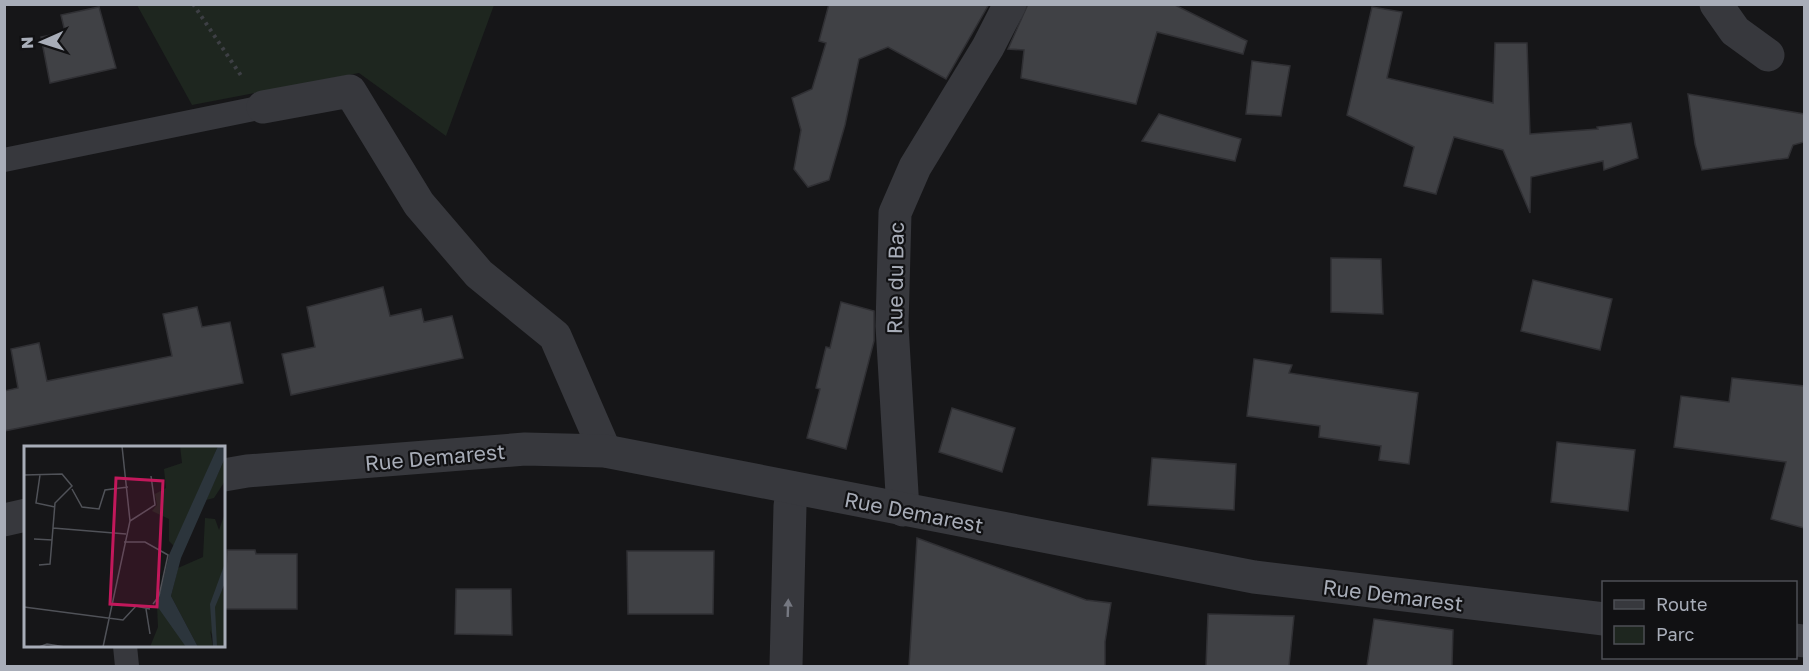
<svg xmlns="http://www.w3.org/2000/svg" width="1809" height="671" font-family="'Golos Text',sans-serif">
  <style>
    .green { fill: #1e261f }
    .building { fill: #404145; stroke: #303034; stroke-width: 1.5 }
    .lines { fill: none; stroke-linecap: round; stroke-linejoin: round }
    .path { stroke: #3d3f44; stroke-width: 4; stroke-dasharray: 3 4.5; stroke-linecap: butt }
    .service { stroke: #37383d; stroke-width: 24 }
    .minor { stroke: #37383d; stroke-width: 33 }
    .tertiary { stroke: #37383d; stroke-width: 33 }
    .oneway { fill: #757881 }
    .labels { text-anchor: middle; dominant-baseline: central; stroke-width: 4.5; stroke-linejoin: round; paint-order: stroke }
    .street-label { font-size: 21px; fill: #a8adb8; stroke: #111113 }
    .inset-road { fill: none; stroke: #505258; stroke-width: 1.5 }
    .view { fill: #c2185b; fill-opacity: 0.15; stroke: #c2185b; stroke-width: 3 }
    .inset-edge { fill: none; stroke: #a8adb8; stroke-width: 3 }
  </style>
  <rect width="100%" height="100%" fill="#161618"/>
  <polygon class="green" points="137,5 494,5 446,136 359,73 192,105"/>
  <g class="building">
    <polygon points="829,4 989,4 946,79 888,47 859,59 845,125 829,180 808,187 794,169 801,130 792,98 812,89 826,43 819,41"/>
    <polygon points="1028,4 1173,4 1247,41 1243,54 1157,32 1136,104 1021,78 1024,50 1008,49"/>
    <polygon points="99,7 116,68 50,83 41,37 65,32 61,15"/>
    <polygon points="1372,7 1402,12 1387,78 1493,103 1495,43 1527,43 1530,134 1598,129 1597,127 1631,123 1638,158 1604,170 1603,161 1531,177 1530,213 1503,150 1454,137 1436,194 1404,186 1414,147 1347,115"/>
    <polygon points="1252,61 1290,66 1281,116 1246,114"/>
    <polygon points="1688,94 1804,114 1804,142 1793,145 1788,158 1702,170 1695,144"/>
    <polygon points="1159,114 1241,139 1235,161 1142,141"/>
    <polygon points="1331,258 1381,259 1383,314 1331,312"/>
    <polygon points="1533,280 1612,299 1600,350 1521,331"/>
    <polygon points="383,287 390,316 421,309 424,322 452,316 463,358 291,395 282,354 315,347 307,307"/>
    <polygon points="841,302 874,311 874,341 846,449 807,438 820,389 816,388 826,347 830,348"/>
    <polygon points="197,307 202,327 230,322 243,383 4,431 4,391 18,388 11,349 39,343 47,381 172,356 163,314"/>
    <polygon points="1254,359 1292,365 1289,373 1418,393 1409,464 1379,460 1381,446 1319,437 1320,426 1247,416"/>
    <polygon points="1732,378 1804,386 1804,528 1771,519 1786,462 1674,447 1681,396 1729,402"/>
    <polygon points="952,408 1015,428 1002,472 939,452"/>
    <polygon points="1557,442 1635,450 1628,511 1551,502"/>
    <polygon points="1152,458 1236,464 1234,510 1148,505"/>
    <polygon points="917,538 1086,600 1111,603 1105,642 1105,666 909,666"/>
    <polygon points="227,550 255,550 256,554 297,554 297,609 224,609"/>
    <polygon points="627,551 714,551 713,614 628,614"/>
    <polygon points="456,589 511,589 512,635 455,634"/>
    <polygon points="1208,614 1294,616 1289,666 1206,666"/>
    <polygon points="1374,619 1453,630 1452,666 1367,666"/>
  </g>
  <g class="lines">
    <polyline class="path" points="193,4 242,77"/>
    <g class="service">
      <polyline points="4,160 263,107"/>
      <polyline points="125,646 127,666"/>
    </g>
    <g class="minor">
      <polyline points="1716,4 1735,31 1768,55"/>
      <polyline points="263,107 350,91 419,204 479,274 555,336 605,451"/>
      <polyline points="903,510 892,326 895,213 915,167 988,47 1010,4"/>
      <polyline points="786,666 790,506 793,488"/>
    </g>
    <g class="tertiary">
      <polyline points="224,475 247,471 525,449 605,451 1254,577 1604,619"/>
      <polyline points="4,520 26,515"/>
      <polyline points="1796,640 1804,641"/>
    </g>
  </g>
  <defs><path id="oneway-solid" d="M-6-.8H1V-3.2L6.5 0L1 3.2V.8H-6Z" transform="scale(1.5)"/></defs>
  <use class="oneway" href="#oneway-solid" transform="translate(788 608) rotate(-88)"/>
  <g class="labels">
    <g class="street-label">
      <text transform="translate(895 278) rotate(-89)">Rue du Bac</text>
      <text transform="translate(435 457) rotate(-5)">Rue Demarest</text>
      <text transform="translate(914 512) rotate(11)">Rue Demarest</text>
      <text transform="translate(1393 595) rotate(7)">Rue Demarest</text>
    </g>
  </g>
  <g transform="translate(24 446)">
    <rect width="201" height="201" fill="#161618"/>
    <path d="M 156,0 L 194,0 L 151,101 L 145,95 L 145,73 L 128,65 L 133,59 L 131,48 L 142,42 L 140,23 L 158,17 ZM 201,12 L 201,35 L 190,52 L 182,54 ZM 201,67 L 201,124 L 190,150 L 199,143 L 201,201 L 193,201 L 186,184 L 189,201 L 174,201 L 147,150 L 154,122 L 179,111 L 181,72 L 191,73 L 195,84 ZM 133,160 L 159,191 L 162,201 L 126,201 L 134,181 Z" fill="#1e261f"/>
    <path d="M 194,0 L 201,0 L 201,12 L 157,112 L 147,150 L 174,201 L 162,201 L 133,160 L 145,109 ZM 201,117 L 201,137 L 191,161 L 193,201 L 189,201 L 186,158 Z" fill="#2c353c"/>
    <path class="inset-road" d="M 0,29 L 38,28 L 48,40 L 31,57 L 28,94 L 10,93M 16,29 L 12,57 L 31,61M 48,43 L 58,61 L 75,63 L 81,44 L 104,41M 106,75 L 131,59 L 127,30M 29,82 L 102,88M 100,96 L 121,96 L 144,109 L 135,150 L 129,158M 15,119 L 26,118 L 28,94M 0,161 L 99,174 L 112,160 L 126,163M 122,163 L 126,188M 15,201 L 23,198 L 41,201M 79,201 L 106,75 L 98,0"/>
    <path class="view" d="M 92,32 L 139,35 L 133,161 L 86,158 Z"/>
    <rect width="201" height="201" class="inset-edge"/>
  </g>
  <rect width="1809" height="671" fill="none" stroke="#a8adb8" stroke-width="12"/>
  <rect x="1602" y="581" width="195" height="78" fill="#111113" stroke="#4d4f55" stroke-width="1.5"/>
  <rect x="1614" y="600" width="30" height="9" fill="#37383d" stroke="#4d4f55" stroke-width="1.5"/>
  <text x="1656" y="611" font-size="18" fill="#a8adb8">Route</text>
  <rect x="1614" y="626" width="30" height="18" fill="#1e261f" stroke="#4d4f55" stroke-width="1.5"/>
  <text x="1656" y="641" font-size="18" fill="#a8adb8">Parc</text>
  <g transform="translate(42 42) rotate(267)" stroke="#111113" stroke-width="4.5" paint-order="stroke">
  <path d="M0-4.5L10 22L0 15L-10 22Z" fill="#a8adb8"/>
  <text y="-9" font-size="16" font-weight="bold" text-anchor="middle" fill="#a8adb8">N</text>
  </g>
</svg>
